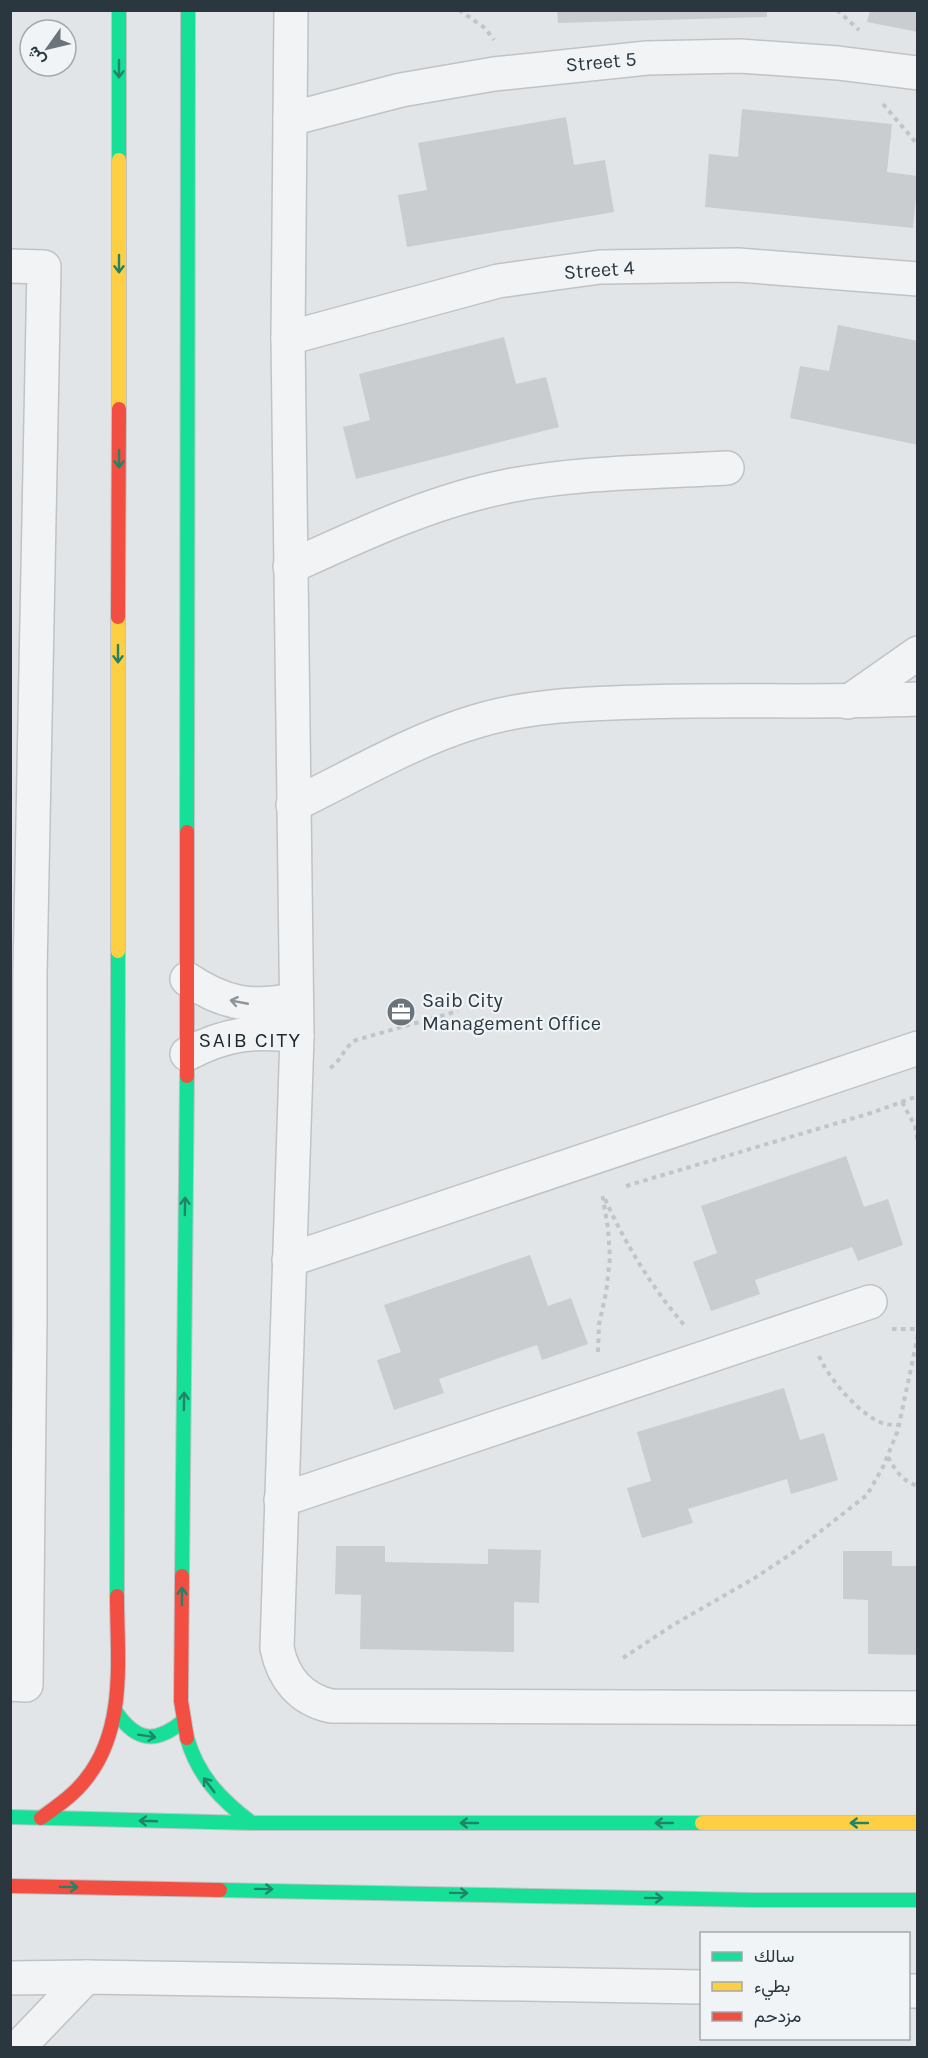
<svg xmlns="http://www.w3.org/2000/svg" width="928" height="2058" font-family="Karla,Vazirmatn,sans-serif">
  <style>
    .building { fill: #cacdcf }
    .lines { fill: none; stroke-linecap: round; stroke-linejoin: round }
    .street-casing { stroke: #c0c3c5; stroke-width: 36 }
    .fast-casing { stroke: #c0c3c5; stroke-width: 16 }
    .slow-casing { stroke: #c0c3c5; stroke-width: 16 }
    .jam-casing { stroke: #c0c3c5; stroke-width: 16 }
    .path { stroke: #c2c5c7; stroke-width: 4; stroke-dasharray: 4.5 4.5; stroke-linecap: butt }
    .street { stroke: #f1f3f4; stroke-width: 33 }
    .fast { stroke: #16e098; stroke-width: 14 }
    .slow { stroke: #ffcf43; stroke-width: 14 }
    .jam { stroke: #f24e42; stroke-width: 14 }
    .oneway { stroke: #218367 }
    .oneway2 { stroke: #8e959a }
    .labels { text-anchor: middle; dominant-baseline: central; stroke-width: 4.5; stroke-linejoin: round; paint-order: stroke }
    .street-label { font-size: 20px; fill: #2a373f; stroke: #f0f4f6 }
    .poi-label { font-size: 20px; fill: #2a373f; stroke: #f0f4f6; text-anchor: start }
    .neighbourhood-label { font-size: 21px; letter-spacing: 1.5px; fill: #1d2830; stroke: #f0f4f6 }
  </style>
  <rect width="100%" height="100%" fill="#e2e5e7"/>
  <g class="building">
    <polygon points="557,10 767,10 767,17 558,23"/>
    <polygon points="870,10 918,10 918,32 867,22"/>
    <polygon points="742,109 892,124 887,172 918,176 913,228 705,207 709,154 738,157"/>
    <polygon points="566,117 574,165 605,160 614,212 407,247 398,195 427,190 418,143"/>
    <polygon points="838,325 918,341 918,445 790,418 800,366 829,371"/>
    <polygon points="504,337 516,384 546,377 559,427 356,479 343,427 370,420 359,374"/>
    <polygon points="846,1156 864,1207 888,1199 903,1245 858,1261 852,1247 755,1280 760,1294 711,1311 693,1262 717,1253 701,1206"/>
    <polygon points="530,1255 548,1306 571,1298 588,1344 542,1360 537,1345 439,1379 444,1393 394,1410 377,1360 401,1352 384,1305"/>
    <polygon points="784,1388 800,1440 824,1433 838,1480 791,1494 787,1479 688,1509 693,1523 642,1538 627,1488 651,1481 637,1432"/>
    <polygon points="336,1546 385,1546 385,1562 488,1564 488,1549 541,1550 539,1603 514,1602 514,1652 360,1649 361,1595 335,1594"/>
    <polygon points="843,1551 892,1551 892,1566 918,1566 918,1655 868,1654 868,1600 843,1599"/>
  </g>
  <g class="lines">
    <g class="street-casing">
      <g id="street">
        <path d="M 291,10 L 288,338 L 297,1036 L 277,1648 C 283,1678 300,1699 331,1706 L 918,1708"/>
        <polyline points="290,119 401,90 494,74 647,58 740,56 838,63 918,73"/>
        <polyline points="10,266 44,267 30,973 30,1319 26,1685 10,1684"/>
        <polyline points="288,338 498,281 600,267 738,265 918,279"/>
        <path d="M 290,567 C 362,534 434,500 513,485 C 583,472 656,472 727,468"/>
        <polyline points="848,702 918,653"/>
        <path d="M 293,805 C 351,777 414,740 474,722 C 528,705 585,704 641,702 C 733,699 825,703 918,699"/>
        <path d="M 187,979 C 224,1004 253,1009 296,999"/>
        <path d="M 187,1054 C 225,1034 254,1030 297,1036"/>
        <polyline points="289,1260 918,1048"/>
        <polyline points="281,1500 870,1302"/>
        <polyline points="10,1978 86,1977 702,1987"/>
        <polyline points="908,1991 918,1991"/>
        <polyline points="18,2048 86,1977"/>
      </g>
    </g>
    <g class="fast-casing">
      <g id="fast">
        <polyline points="119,160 119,10"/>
        <polyline points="187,832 188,10"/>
        <polyline points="182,1576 187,1076"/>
        <polyline points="117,1596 118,951"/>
        <path d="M 116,1712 C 136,1741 155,1744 182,1722"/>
        <path d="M 187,1738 C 198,1776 221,1800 252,1823"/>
        <polyline points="10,1817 252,1823 702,1823"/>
        <polyline points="220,1890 753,1900 918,1900"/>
      </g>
    </g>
    <g class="slow-casing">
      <g id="slow">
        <polyline points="119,409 119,160"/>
        <polyline points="118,951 118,617"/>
        <polyline points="702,1823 918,1823"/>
      </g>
    </g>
    <g class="jam-casing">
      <g id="jam">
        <polyline points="118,617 119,409"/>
        <polyline points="187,1076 187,832"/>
        <polyline points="182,1576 181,1701 187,1738"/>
        <path d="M 41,1818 C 57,1806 74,1795 86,1779 C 127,1728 117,1657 117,1596"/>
        <polyline points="10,1886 220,1890"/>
      </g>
    </g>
    <g class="path">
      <polyline points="459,10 485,28 494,40"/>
      <polyline points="837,10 859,30"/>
      <polyline points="883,104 918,145"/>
      <path d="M 330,1068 C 344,1058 342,1049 356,1040 L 458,1011"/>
      <polyline points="902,1102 915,1126 918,1143"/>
      <polyline points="626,1186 871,1113 918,1096"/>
      <path d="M 605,1199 C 626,1245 652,1288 685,1326"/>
      <polyline points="892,1329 918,1329"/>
      <polyline points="598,1352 599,1324 606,1293 610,1258 608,1228 602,1193"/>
      <path d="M 819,1356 C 829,1379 860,1416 885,1424 C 890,1425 895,1425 900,1425"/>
      <path d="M 888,1457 C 896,1471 902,1481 918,1486"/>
      <polyline points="623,1658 673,1625 753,1579 794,1552 867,1495 883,1467 898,1430 918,1335"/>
    </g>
    <use href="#street" class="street"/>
    <use href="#fast" class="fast"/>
    <use href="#slow" class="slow"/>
    <use href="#jam" class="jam"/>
  </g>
  <defs><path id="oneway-shaft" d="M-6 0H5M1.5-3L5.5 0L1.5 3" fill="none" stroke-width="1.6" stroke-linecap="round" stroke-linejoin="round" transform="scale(1.5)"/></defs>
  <g class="oneway">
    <use href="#oneway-shaft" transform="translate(119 69) rotate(90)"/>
    <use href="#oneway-shaft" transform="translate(119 264) rotate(90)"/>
    <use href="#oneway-shaft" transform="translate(119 459) rotate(90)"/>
    <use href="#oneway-shaft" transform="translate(118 654) rotate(90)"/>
    <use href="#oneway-shaft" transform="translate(185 1206) rotate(-89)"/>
    <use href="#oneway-shaft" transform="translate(184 1401) rotate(-89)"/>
    <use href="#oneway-shaft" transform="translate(182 1596) rotate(-89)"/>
    <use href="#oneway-shaft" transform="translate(147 1736) rotate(9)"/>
    <use href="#oneway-shaft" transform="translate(209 1785) rotate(-127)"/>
    <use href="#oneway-shaft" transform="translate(148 1821) rotate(-178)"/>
    <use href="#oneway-shaft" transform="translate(469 1823) rotate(180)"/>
    <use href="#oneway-shaft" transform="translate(664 1823) rotate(180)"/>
    <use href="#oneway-shaft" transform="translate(859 1823) rotate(180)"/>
    <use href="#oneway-shaft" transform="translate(69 1887) rotate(1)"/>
    <use href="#oneway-shaft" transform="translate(264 1889) rotate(1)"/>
    <use href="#oneway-shaft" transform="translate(459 1893) rotate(1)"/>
    <use href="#oneway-shaft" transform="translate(654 1898) rotate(1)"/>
  </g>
  <use class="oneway2" href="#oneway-shaft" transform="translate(239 1002) rotate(-169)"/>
  <defs>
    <g id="office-disc" transform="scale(1.5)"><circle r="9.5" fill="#6a747a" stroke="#f0f4f6"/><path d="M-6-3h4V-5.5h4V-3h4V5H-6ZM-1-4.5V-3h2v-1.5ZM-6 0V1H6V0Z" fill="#fff"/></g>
  </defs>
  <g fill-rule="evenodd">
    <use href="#office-disc" x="401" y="1012"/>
  </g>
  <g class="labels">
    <g class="street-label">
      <text transform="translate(601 62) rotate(-5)">Street 5</text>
      <text transform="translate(599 270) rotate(-4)">Street 4</text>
    </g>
    <g class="poi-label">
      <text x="422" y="1000">Saib City<tspan x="422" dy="23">Management Office</tspan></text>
    </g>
    <g class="neighbourhood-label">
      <text x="250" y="1040">SAIB CITY</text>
    </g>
  </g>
  <rect width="928" height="2058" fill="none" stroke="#2a373f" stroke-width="24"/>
  <rect x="700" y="1932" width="210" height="108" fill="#f0f4f6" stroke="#a1a8ad" stroke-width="1.5"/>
  <rect x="712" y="1952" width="30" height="9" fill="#16e098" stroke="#a1a8ad" stroke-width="1.5"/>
  <text x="754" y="1962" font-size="18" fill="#2a373f">سالك</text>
  <rect x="712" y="1982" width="30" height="9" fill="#ffcf43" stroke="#a1a8ad" stroke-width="1.5"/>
  <text x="754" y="1992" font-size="18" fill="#2a373f">بطيء</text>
  <rect x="712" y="2012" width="30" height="9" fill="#f24e42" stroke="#a1a8ad" stroke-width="1.5"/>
  <text x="754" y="2022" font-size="18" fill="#2a373f">مزدحم</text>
  <g transform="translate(48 48) rotate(236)"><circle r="28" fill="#f0f4f6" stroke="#a1a8ad" stroke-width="1.5"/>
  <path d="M0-4.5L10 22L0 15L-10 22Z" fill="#6a747a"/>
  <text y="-9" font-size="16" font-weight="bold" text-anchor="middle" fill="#2a373f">ش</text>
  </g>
</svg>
